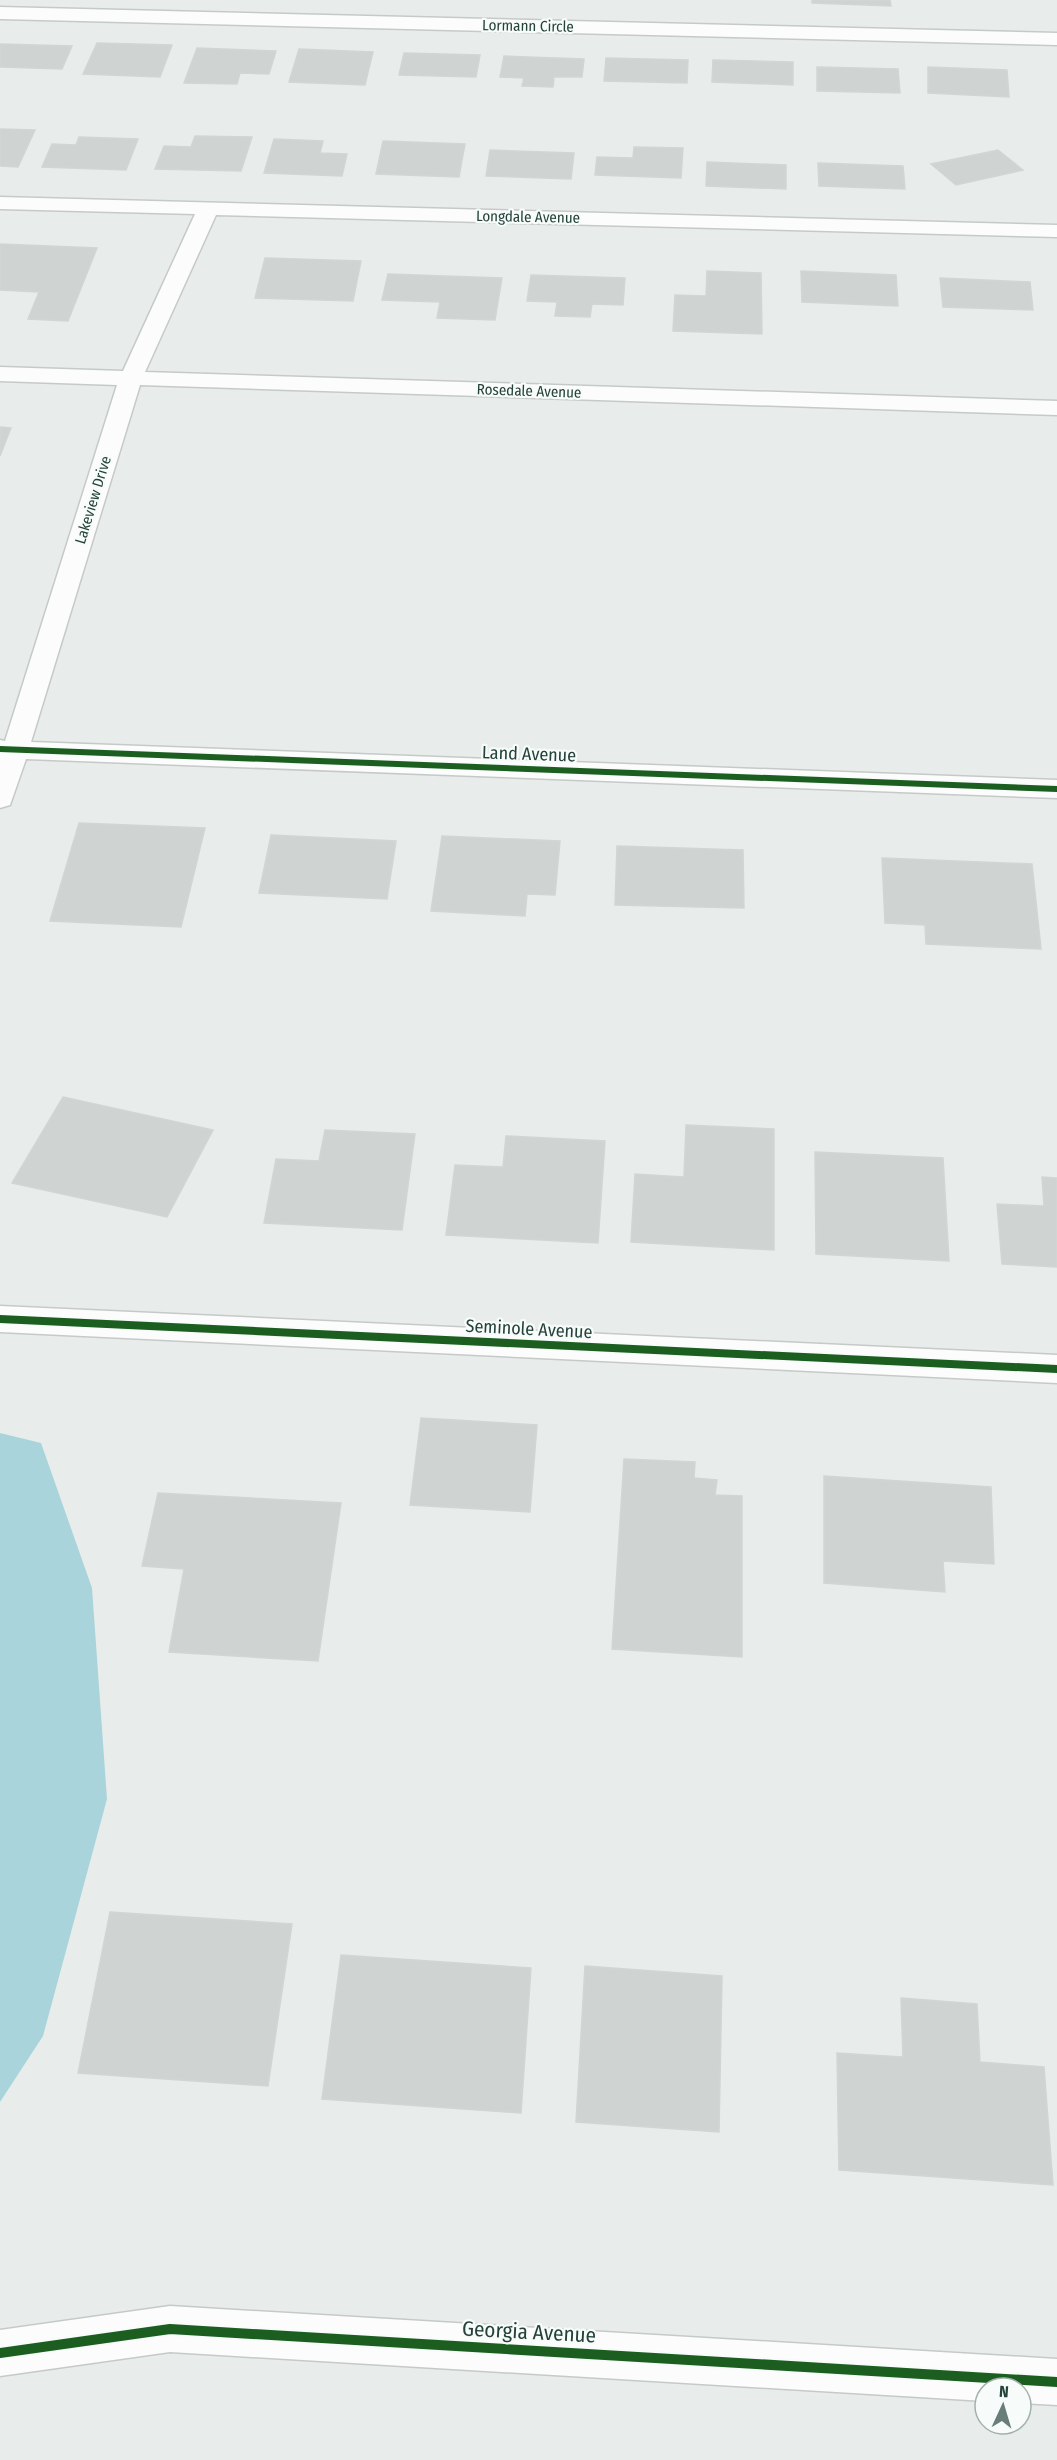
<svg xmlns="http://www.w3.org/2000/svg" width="1057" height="2460" font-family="'Fira Sans Condensed',sans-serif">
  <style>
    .water { fill: #a9d4db }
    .building { fill: #cfd4d2; stroke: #d1d6d4; stroke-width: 1.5 }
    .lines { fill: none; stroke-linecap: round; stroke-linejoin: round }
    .street-casing { stroke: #c5cac8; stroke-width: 3 }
    .street { fill: #fcfcfc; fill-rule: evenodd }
    .cycleway-far2-casing { stroke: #f7fbf9; stroke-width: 9 }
    .cycleway-far1-casing { stroke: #f7fbf9; stroke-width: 11 }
    .cycleway-casing { stroke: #f7fbf9; stroke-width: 14 }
    .cycleway-far2 { stroke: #1b5e20; stroke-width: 6 }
    .cycleway-far1 { stroke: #1b5e20; stroke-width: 8 }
    .cycleway { stroke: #1b5e20; stroke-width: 10 }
    .labels { text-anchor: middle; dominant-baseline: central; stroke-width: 4.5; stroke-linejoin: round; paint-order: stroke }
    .far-street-label { font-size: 15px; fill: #24423a; stroke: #f7fbf9 }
    .street-label { font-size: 18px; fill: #24423a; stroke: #f7fbf9 }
    .near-street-label { font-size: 21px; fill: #24423a; stroke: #f7fbf9 }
  </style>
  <rect width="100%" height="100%" fill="#e8edeb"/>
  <polygon class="water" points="0,1433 41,1443 92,1588 107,1799 43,2036 0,2102"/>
  <g class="building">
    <polygon points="812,0 890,0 891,6 812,3"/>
    <polygon points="97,43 172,45 160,77 83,74"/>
    <polygon points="0,44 72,46 62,69 0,67"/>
    <polygon points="197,48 276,51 269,74 240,73 237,84 184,83"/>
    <polygon points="299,49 373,52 365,85 289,82"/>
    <polygon points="404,53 480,55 476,77 399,75"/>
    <polygon points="504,56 584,59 582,77 554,77 553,87 522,86 524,78 500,77"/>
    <polygon points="606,58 688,60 687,83 604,81"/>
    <polygon points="713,60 793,62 793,85 712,82"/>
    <polygon points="817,67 898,69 900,93 817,91"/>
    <polygon points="928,67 1007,70 1009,97 928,93"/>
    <polygon points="0,129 35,130 18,167 0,166"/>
    <polygon points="195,136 252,137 241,171 155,169 164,146 191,147"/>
    <polygon points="79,137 138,139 126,170 42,167 52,144 76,145"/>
    <polygon points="274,139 323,141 320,153 347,154 342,176 264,173"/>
    <polygon points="383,141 465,144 459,177 376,174"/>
    <polygon points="634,147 683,148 681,178 595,175 597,157 633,158"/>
    <polygon points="490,150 574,153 571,179 486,176"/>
    <polygon points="998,150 1023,170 956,185 931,164"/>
    <polygon points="707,162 786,165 786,189 706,186"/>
    <polygon points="818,163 903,166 905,189 819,186"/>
    <polygon points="0,244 97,248 68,321 28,319 39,292 0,290"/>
    <polygon points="265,258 361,261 353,301 255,298"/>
    <polygon points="707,271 761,273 762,334 673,331 675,295 706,296"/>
    <polygon points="801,271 896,275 898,306 802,302"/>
    <polygon points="388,274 502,278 495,320 437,318 440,302 382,300"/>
    <polygon points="531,275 625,278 623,305 592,304 590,317 555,316 557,302 527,301"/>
    <polygon points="940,278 1030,282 1033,310 943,307"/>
    <polygon points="0,427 11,428 0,456"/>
    <polygon points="79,823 205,828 181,927 50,921"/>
    <polygon points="271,835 396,841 387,899 259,893"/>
    <polygon points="442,836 560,841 555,895 527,894 525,916 431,911"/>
    <polygon points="617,846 743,850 744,908 615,905"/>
    <polygon points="882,858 1032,864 1041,949 926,944 925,925 885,923"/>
    <polygon points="63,1097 213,1130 167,1217 12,1183"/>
    <polygon points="686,1125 774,1129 774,1250 631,1242 635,1174 684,1177"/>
    <polygon points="325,1130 415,1134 402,1230 264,1223 276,1159 319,1161"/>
    <polygon points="506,1136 605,1141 598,1243 446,1235 455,1165 503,1167"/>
    <polygon points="815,1152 943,1158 949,1261 816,1254"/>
    <polygon points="1042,1177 1057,1178 1057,1267 1002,1264 997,1204 1044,1206"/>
    <polygon points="421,1418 537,1425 530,1512 410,1505"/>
    <polygon points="624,1459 695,1462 694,1478 717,1480 715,1495 742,1496 742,1657 612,1649"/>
    <polygon points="824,1476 991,1487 994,1564 943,1561 945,1592 824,1583"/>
    <polygon points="158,1493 341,1503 318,1661 169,1652 184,1569 142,1566"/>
    <polygon points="110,1912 292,1924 268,2086 78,2073"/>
    <polygon points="341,1955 531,1968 521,2113 322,2099"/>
    <polygon points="585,1966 722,1976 719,2132 576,2122"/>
    <polygon points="901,1998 977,2004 980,2062 1044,2067 1053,2185 839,2170 837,2053 903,2057"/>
  </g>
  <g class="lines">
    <g class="street-casing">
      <g id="street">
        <polygon points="0,7 1057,33 1057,45 0,19"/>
        <polygon points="0,197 1057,225 1057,237 216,215 145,372 1057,401 1057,415 140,385 31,742 1057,780 1057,798 26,759 10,805 0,808 0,740 5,741 117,385 0,381 0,367 123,371 195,214 0,209"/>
        <polygon points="0,1306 1057,1355 1057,1383 0,1332"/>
        <polygon points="170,2306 1057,2359 1057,2405 1021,2403 1021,2388 985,2388 985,2401 170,2352 0,2376 0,2330"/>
      </g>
    </g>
    <use href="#street" class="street"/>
    <g class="cycleway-far2-casing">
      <polyline id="cycleway-far2" points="0,749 1057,789"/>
    </g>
    <g class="cycleway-far1-casing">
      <polyline id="cycleway-far1" points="0,1319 1057,1369"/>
    </g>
    <g class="cycleway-casing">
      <polyline id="cycleway" points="0,2353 170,2329 1057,2382"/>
    </g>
    <use href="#cycleway-far2" class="cycleway-far2"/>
    <use href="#cycleway-far1" class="cycleway-far1"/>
    <use href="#cycleway" class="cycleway"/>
  </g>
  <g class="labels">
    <g class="far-street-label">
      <text transform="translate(528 26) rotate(1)">Lormann Circle</text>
      <text transform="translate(528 217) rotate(1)">Longdale Avenue</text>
      <text transform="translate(529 391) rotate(2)">Rosedale Avenue</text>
      <text transform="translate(93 500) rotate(-73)">Lakeview Drive</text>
    </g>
    <g class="street-label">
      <text transform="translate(529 754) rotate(2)">Land Avenue</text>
      <text transform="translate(529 1329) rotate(3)">Seminole Avenue</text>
    </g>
    <g class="near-street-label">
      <text transform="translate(529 2332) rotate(3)">Georgia Avenue</text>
    </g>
  </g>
  <g transform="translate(1003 2406) rotate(4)"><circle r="28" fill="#f7fbf9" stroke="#a3b1ad" stroke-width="1.5"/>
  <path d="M0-4.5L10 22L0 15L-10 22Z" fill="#697e78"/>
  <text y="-9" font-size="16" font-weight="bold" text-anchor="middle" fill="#24423a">N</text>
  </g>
</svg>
